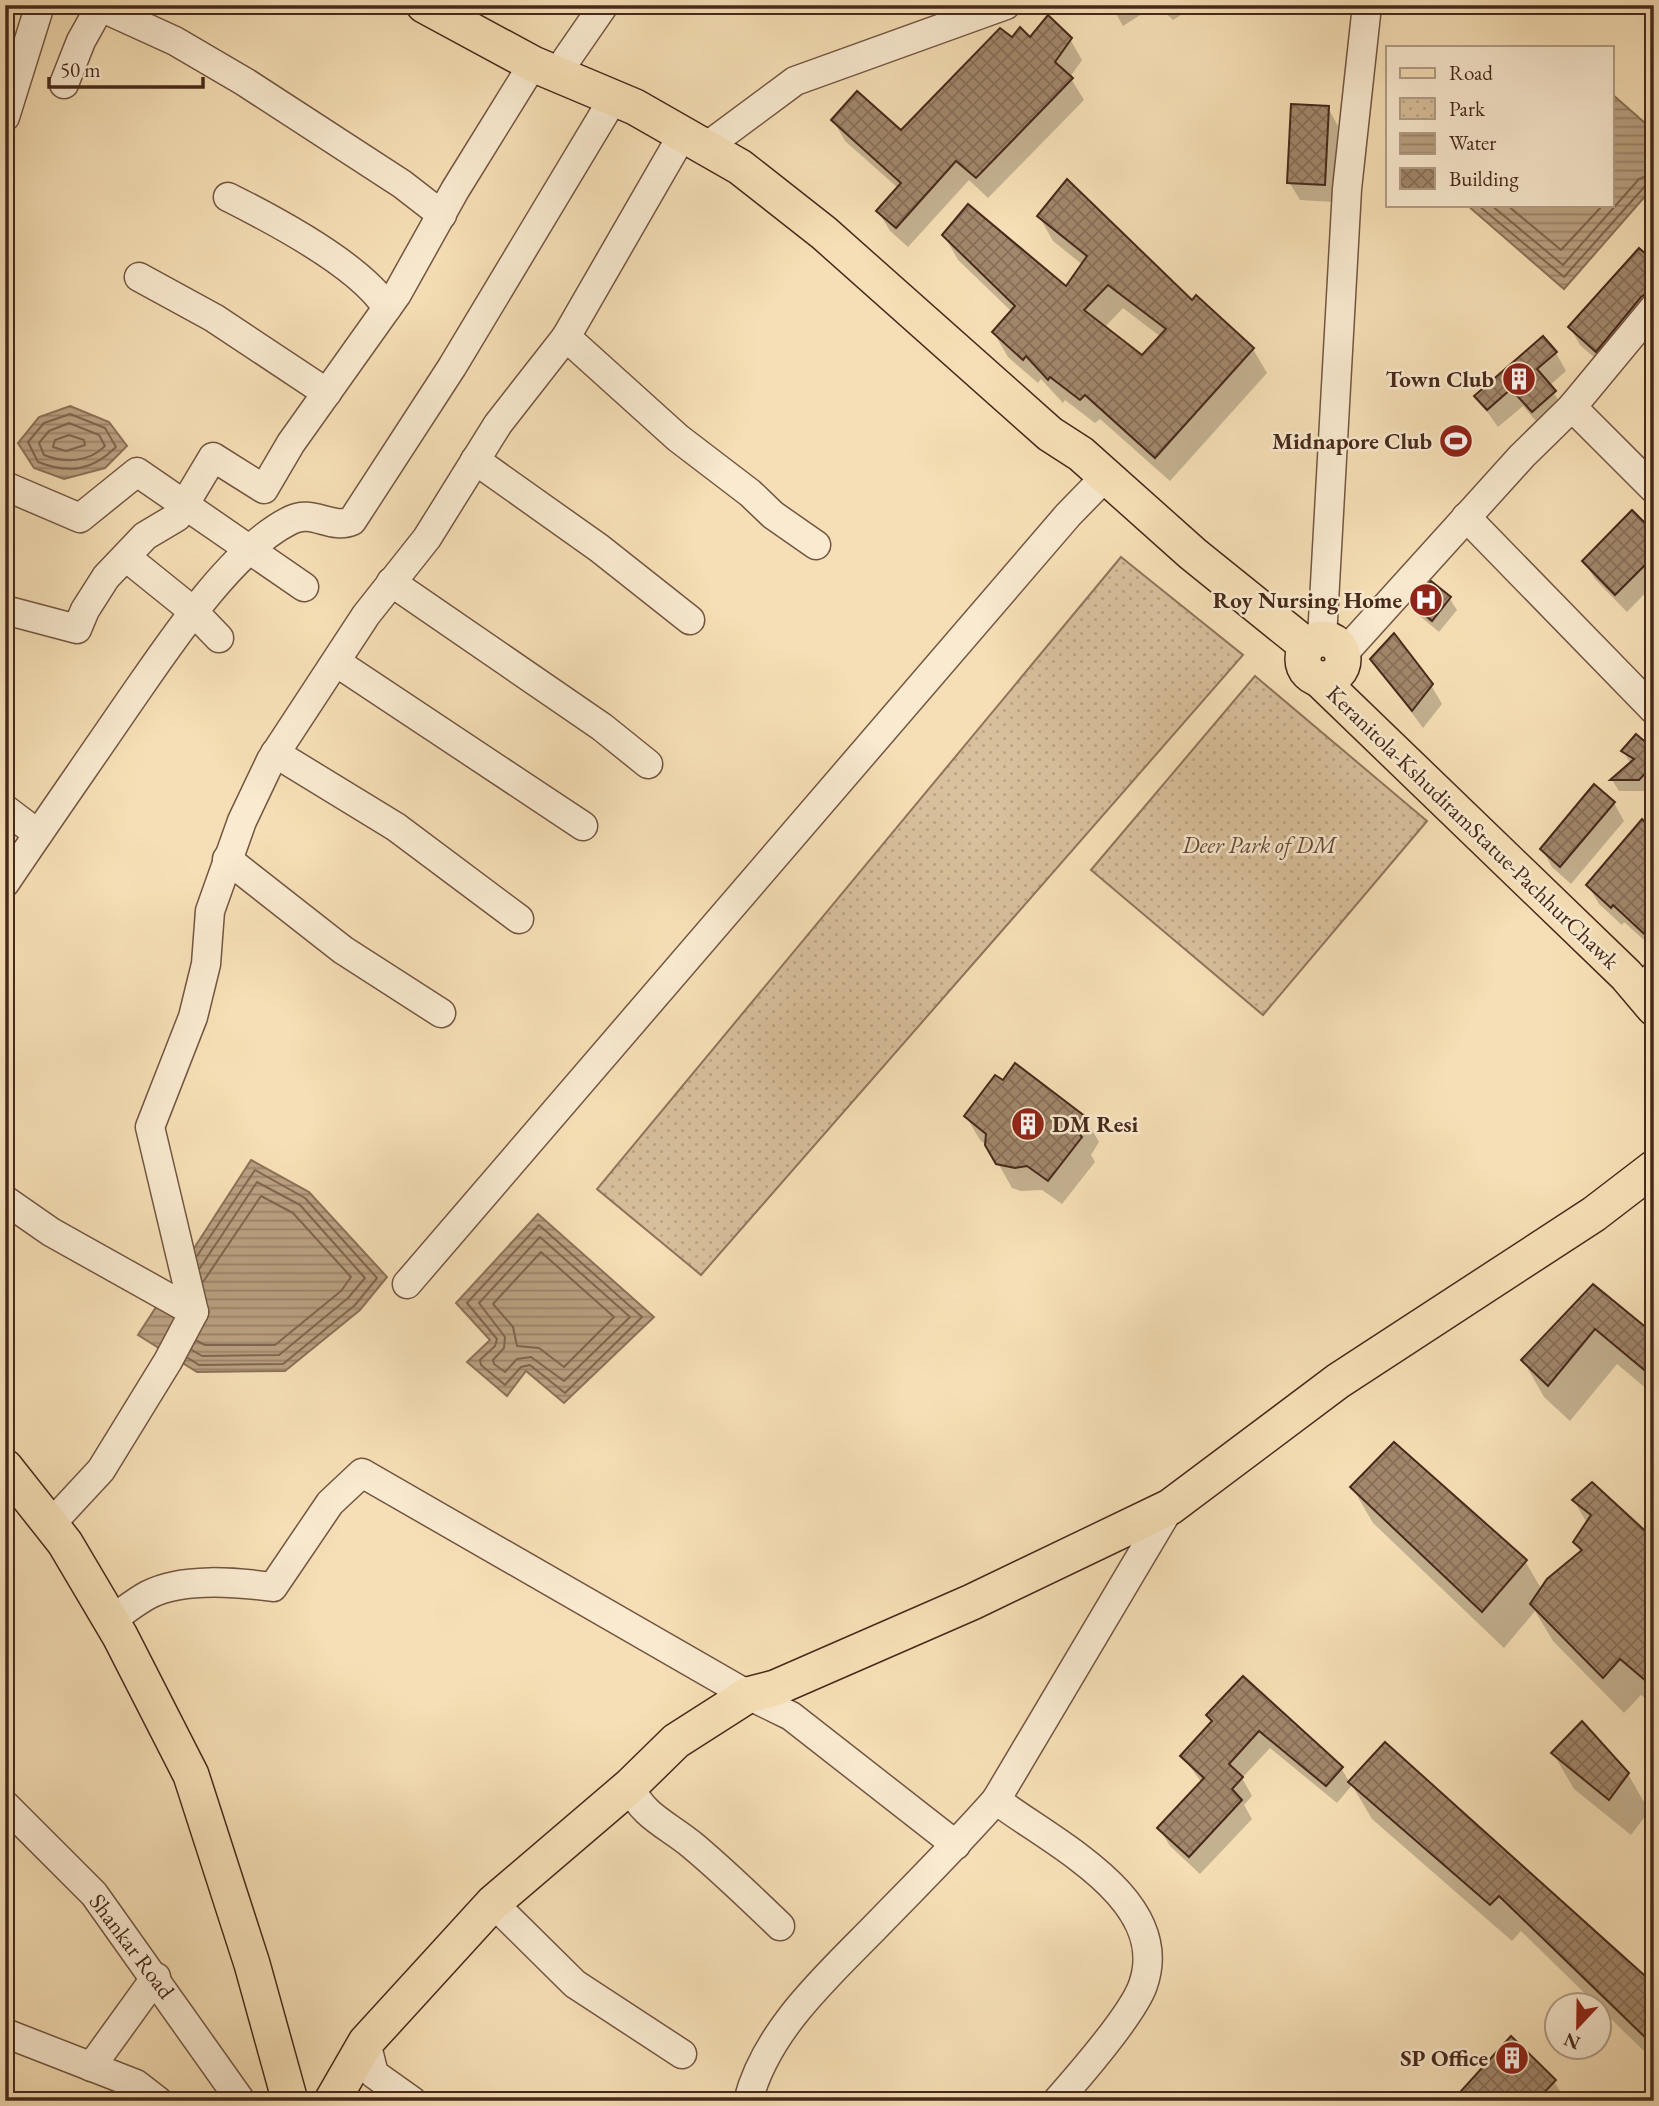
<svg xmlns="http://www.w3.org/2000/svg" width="1659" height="2106" font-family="'EB Garamond',serif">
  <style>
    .park { fill: url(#park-dots); stroke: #90745c; stroke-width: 2 }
    .water { fill: url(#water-rules); stroke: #8c7158; stroke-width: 2 }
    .shadow { fill: #0003; fill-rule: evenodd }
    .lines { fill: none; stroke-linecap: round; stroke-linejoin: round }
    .shore { stroke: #80654e; stroke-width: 2 }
    .building { fill: url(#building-cross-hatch); stroke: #47291b; stroke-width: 2; fill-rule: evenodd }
    .minor-casing { stroke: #735642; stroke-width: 31 }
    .major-casing { stroke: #47291b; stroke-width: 38 }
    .minor { stroke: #f9ead0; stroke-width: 28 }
    .major { stroke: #f6dfb6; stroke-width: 35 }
    .labels { text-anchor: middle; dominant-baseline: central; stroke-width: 5; stroke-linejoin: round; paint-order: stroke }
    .poi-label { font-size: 23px; font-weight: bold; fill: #47291b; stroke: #f9ead0; text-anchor: end }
    .street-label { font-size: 23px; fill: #47291b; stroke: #f9ead0 }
    .park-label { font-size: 23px; font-style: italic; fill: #644735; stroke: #f9ead0 }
  </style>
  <defs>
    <pattern id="park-dots" width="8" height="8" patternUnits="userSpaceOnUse" patternTransform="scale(1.75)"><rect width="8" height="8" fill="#d8c09c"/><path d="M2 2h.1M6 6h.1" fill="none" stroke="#bba586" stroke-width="1.8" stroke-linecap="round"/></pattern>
    <pattern id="water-rules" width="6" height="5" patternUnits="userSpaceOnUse" patternTransform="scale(1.75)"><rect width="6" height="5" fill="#baa181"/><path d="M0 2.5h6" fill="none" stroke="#998369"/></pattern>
    <pattern id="building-cross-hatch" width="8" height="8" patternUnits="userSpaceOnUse" patternTransform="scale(1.75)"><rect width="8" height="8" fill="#a2886c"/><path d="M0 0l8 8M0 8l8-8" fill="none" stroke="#866f58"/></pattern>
  </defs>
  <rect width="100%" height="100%" fill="#f6dfb6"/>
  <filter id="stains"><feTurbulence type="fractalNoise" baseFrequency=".00286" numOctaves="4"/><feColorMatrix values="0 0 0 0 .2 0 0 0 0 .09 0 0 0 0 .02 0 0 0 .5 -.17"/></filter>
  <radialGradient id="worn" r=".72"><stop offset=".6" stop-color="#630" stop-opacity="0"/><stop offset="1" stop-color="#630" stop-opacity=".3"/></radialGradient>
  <g class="park">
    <polygon points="1121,557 1243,655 701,1275 597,1189"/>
    <polygon points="1255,676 1427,821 1263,1015 1091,870"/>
  </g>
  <g class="water">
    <polygon points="1612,94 1654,131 1654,186 1564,289 1467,205 1612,205"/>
    <polygon points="70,406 109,422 127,446 105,468 64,479 34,468 18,443 39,417"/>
    <polygon points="251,1160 309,1192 387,1277 360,1310 285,1371 197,1372 138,1335"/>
    <polygon points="538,1214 654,1317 564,1403 526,1371 507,1396 467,1362 490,1340 456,1303"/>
  </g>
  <g class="shadow">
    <polygon points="1111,5 1156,5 1123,26"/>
    <polygon points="1157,5 1190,5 1190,9 1173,20"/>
    <polygon points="1012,39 1070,39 1082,60 1070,77 1084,100 988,198 969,180 908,247 890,231 878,211 898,188 845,141 833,120 901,132"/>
    <polygon points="1328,108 1338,126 1334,202 1300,200 1289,182"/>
    <path d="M 1039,216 L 1192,302 L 1253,349 L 1267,373 L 1170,481 L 1100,419 L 1095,423 L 1065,400 L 1063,403 L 1041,379 L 1038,383 L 1008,357 L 994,333 L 1012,312 L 958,260 L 944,235 L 1066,288 L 1083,265 L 1053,241 ZM 1123,308 L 1161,337 L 1143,357 L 1104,328 Z"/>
    <polygon points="1654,263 1654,313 1607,369 1580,345 1570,327"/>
    <polygon points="1556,353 1566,371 1549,386 1565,410 1543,429 1523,406 1498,427 1476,396"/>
    <polygon points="1654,535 1654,584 1627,612 1595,579 1584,561"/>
    <polygon points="1431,584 1450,599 1457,610 1439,632 1420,616 1413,604"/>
    <polygon points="1372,659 1431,685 1442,704 1423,728"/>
    <polygon points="1654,743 1654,783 1646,791 1619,791 1612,780 1631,764 1623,751 1649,748"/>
    <polygon points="1614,803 1624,821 1571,884 1552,867 1542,849"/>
    <polygon points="1654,835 1654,949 1624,922 1622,925 1599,904 1588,885"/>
    <polygon points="966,1116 1085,1118 1099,1142 1091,1155 1095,1162 1062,1204 1042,1190 1021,1191 1012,1188 989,1147 980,1140"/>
    <polygon points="1593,1286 1654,1336 1654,1395 1617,1364 1570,1421 1544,1397 1523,1360"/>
    <polygon points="1352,1487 1525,1561 1542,1590 1581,1553 1575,1542 1587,1523 1574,1501 1654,1542 1654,1705 1641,1695 1624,1713 1553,1641 1535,1611 1504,1648 1373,1523"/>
    <polygon points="1243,1679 1341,1768 1350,1783 1654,1987 1654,2061 1521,1931 1512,1941 1372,1819 1352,1785 1337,1803 1270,1748 1242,1778 1252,1796 1244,1805 1252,1819 1200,1874 1170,1846 1159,1828 1202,1783 1182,1756 1213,1723 1208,1715"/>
    <polygon points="1553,1753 1628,1774 1649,1811 1631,1835 1574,1789"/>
    <polygon points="1554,2081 1566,2101 1455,2101"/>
  </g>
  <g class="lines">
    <g class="shore">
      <polyline points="1478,205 1564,277 1646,185 1654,182"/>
      <polyline points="1491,205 1563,265 1639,179 1654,173"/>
      <polyline points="1507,205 1561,250 1603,205"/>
      <path d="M 70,414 L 105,428 L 116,447 C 92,471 69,474 38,462 L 28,442 L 44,423 Z"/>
      <path d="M 69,423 L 99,435 L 105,446 C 88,463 64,463 44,455 L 39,443 L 49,431 Z"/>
      <polygon points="69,435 84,440 85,445 66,451 53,447 55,440"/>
      <polygon points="539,1225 642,1317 565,1393 530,1365 521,1367 505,1385 481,1365 480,1360 495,1346 497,1339 467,1303"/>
      <polygon points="540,1237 630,1317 564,1381 531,1357 517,1359 505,1372 494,1364 493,1360 504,1348 505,1337 479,1303"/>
      <polygon points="541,1252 614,1317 564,1367 539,1348 517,1346 513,1327 493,1304"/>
      <polyline points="197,1341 205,1345 275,1345 341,1291 351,1277 293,1213 261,1196 203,1282"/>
      <polyline points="192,1350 202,1356 279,1355 348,1298 365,1278 300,1205 257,1182 200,1268"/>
      <polyline points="188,1358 199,1365 283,1364 355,1305 377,1278 305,1198 255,1170 197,1256"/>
    </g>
  </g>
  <g class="building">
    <polygon points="1048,15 1072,38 1055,62 1073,78 976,178 956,161 896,228 876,211 901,183 831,120 857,91 901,130 1000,28 1012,37 1020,27 1030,37"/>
    <polygon points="1291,104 1329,106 1325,185 1287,183"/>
    <path d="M 1067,179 L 1192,300 L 1196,295 L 1254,348 L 1155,458 L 1085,395 L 1080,400 L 1050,377 L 1048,380 L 1026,356 L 1023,360 L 992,332 L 1015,306 L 942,235 L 968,204 L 1066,286 L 1087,256 L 1037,216 ZM 1108,285 L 1166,329 L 1142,355 L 1084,310 Z"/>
    <polygon points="1639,248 1654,261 1654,288 1641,297 1596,352 1568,327"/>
    <polygon points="1543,336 1557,352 1537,369 1556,391 1532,412 1511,389 1487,410 1474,396"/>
    <polygon points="1632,510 1654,532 1654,556 1615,595 1582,561"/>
    <polygon points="1431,581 1451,597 1432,621 1411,604"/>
    <polygon points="1394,633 1433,684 1412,711 1370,659"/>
    <polygon points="1636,734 1649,745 1654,741 1654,771 1650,768 1639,780 1610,780 1634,759 1621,751"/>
    <polygon points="1594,784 1615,802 1560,867 1540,849"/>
    <polygon points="1642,819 1654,832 1654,943 1613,905 1611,908 1586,885"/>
    <polygon points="1015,1063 1086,1117 1077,1131 1082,1137 1048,1181 1027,1166 1015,1168 996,1164 985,1145 986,1134 964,1116 995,1075 1003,1080"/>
    <polygon points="1593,1284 1654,1334 1654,1378 1595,1329 1548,1386 1521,1360"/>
    <polygon points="1394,1442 1527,1560 1482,1612 1350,1487"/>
    <polygon points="1592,1482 1654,1539 1654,1672 1646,1681 1620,1659 1603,1678 1530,1604 1547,1579 1582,1550 1573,1542 1591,1515 1572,1500"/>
    <polygon points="1243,1676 1343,1767 1326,1786 1259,1731 1229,1764 1243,1777 1232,1789 1242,1800 1189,1857 1157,1828 1204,1778 1180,1756 1212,1721 1206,1715"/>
    <polygon points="1582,1721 1629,1773 1609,1800 1551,1753"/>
    <polygon points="1385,1742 1654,1984 1654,2046 1499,1896 1490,1905 1348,1782"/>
    <polygon points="1511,2036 1556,2080 1536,2101 1452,2101"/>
  </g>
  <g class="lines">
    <g class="minor-casing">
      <g id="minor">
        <polyline points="96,5 175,41 245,82 402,184 442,215"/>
        <polyline points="566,60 604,5"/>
        <polyline points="64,84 81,41 100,7"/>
        <polyline points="5,117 40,5"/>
        <polyline points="706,147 795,81 1006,5"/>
        <path d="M 228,197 C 274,220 361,266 387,308"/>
        <polyline points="139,277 214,318 327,393"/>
        <polyline points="566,337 678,438 750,493 773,515 816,545"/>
        <polyline points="1572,407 1654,489"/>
        <polyline points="475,460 599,548 690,620"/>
        <polyline points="5,486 80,518 137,472 304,587"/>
        <polyline points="1466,517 1654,710"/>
        <polyline points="126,557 193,611 219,638"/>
        <polyline points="391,582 602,727 648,764"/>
        <polyline points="5,610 77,629 85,610 106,577 145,536 177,517 213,457 264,489 291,443 397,294 455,190 533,64"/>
        <polyline points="1322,638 1347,189 1367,5"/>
        <polyline points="1343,654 1522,456 1572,407 1654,308"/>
        <polyline points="336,662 583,826"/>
        <polyline points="275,753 396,827 519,919"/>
        <polyline points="5,809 38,834"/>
        <polyline points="227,859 343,950 441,1013"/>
        <path d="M 5,883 C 44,825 84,768 123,711 C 163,654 229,550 291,520 C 313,509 331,530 352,521 L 452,367 L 613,99"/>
        <polyline points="1653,978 1654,976"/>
        <polyline points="5,1200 51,1232 194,1312"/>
        <polyline points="407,1284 1068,515 1106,476"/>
        <polyline points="50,1525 101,1470 168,1361 194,1312 150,1127 193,1017 206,964 210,911 242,821 271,760 366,615 427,538 498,424 566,337 683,134"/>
        <path d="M 111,1620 C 123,1612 135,1602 148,1595 C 182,1577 236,1582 273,1587 L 330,1503 L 362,1473 L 748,1695 L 791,1716 L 956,1845"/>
        <path d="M 630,1786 C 642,1816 668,1825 692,1845 C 722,1870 751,1898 780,1926"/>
        <polyline points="5,1805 94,1894 241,2101"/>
        <polyline points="493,1903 575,1984 682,2054"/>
        <polyline points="5,2033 136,2084 158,2101"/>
        <polyline points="366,2042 374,2074 412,2101"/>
        <polyline points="91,2067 156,1977"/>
        <path d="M 748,2101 C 767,2027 832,1972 883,1919 C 921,1880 960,1841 996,1800"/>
        <path d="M 1057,2101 C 1079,2076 1133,2014 1143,1985 C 1173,1899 1051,1842 996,1800 L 1170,1507"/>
      </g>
    </g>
    <g class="major-casing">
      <g id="major">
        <polyline points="424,5 533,64 635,107 740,167 824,233 1050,434 1081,454 1193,554 1307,646"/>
        <circle cx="1323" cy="659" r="20"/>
        <polyline points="1319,679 1626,975 1654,1008"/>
        <polyline points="5,1467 65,1543 120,1636 191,1775 252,1964 290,2101"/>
        <polyline points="332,2101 366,2042 493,1903 630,1786 676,1741 748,1695 775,1688 972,1602 1170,1507 1338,1381 1594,1214 1654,1168"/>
      </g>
    </g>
    <use href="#minor" class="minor"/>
    <use href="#major" class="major"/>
  </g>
  <defs>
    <g id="building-disc" transform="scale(1.75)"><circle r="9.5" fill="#8f2418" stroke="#f9ead0"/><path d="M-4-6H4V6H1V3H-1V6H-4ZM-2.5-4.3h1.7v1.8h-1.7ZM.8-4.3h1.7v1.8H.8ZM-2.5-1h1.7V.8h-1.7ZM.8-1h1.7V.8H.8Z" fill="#fff"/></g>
    <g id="stadium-disc" transform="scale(1.75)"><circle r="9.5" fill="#8f2418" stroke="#f9ead0"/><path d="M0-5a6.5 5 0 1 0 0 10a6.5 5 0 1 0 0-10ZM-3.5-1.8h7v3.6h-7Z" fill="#fff"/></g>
    <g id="hospital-disc" transform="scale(1.75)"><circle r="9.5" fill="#8f2418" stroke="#f9ead0"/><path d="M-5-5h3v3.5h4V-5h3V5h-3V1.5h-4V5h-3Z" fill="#fff"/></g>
  </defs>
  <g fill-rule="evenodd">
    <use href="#building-disc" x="1519" y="379"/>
    <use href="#stadium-disc" x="1456" y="441"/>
    <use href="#hospital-disc" x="1426" y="600"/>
    <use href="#building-disc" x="1028" y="1124"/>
    <use href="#building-disc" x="1512" y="2058"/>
  </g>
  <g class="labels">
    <g class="poi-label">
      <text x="1494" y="379">Town Club</text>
      <text x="1432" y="441">Midnapore Club</text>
      <text x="1402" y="600">Roy Nursing Home</text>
      <text x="1052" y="1124" text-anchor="start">DM Resi</text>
      <text x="1488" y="2058">SP Office</text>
    </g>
    <g class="street-label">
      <text transform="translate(1473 827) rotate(44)">Keranitola-KshudiramStatue-PachhurChawk</text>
      <text transform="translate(132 1946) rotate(53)">Shankar Road</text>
    </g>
    <g class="park-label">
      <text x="1259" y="845">Deer Park of DM</text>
    </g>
  </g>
  <rect width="1659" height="2106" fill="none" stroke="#f6dfb6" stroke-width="28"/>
  <rect x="7" y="7" width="1645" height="2092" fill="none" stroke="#47291b" stroke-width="3.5"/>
  <rect x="14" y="14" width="1631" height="2078" fill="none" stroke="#47291b" stroke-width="2"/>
  <rect x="1386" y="46" width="228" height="161" fill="#f9ead0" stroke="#b29d88" stroke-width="2"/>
  <rect x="1400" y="68" width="35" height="10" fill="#f6dfb6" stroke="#b29d88" stroke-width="2"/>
  <text x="1449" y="80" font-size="21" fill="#47291b">Road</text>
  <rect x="1400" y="98" width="35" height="21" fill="url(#park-dots)" stroke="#b29d88" stroke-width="2"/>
  <text x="1449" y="116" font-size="21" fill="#47291b">Park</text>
  <rect x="1400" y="133" width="35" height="21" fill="url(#water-rules)" stroke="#b29d88" stroke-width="2"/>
  <text x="1449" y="150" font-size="21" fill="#47291b">Water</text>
  <rect x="1400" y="168" width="35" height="21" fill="url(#building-cross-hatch)" stroke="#b29d88" stroke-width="2"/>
  <text x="1449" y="186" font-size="21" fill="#47291b">Building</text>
  <g transform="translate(1578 2026) rotate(202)"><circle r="33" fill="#f9ead0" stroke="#b29d88" stroke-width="2"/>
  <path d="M0-5L12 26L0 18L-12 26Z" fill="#8f2418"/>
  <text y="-10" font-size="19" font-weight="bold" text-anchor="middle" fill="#47291b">N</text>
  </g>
  <path d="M49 77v10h154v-10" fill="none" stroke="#47291b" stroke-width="3.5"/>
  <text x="60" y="77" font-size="21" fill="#47291b" stroke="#f9ead0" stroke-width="5" paint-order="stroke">50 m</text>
  <rect width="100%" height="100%" filter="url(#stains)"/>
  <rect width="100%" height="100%" fill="url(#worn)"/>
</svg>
